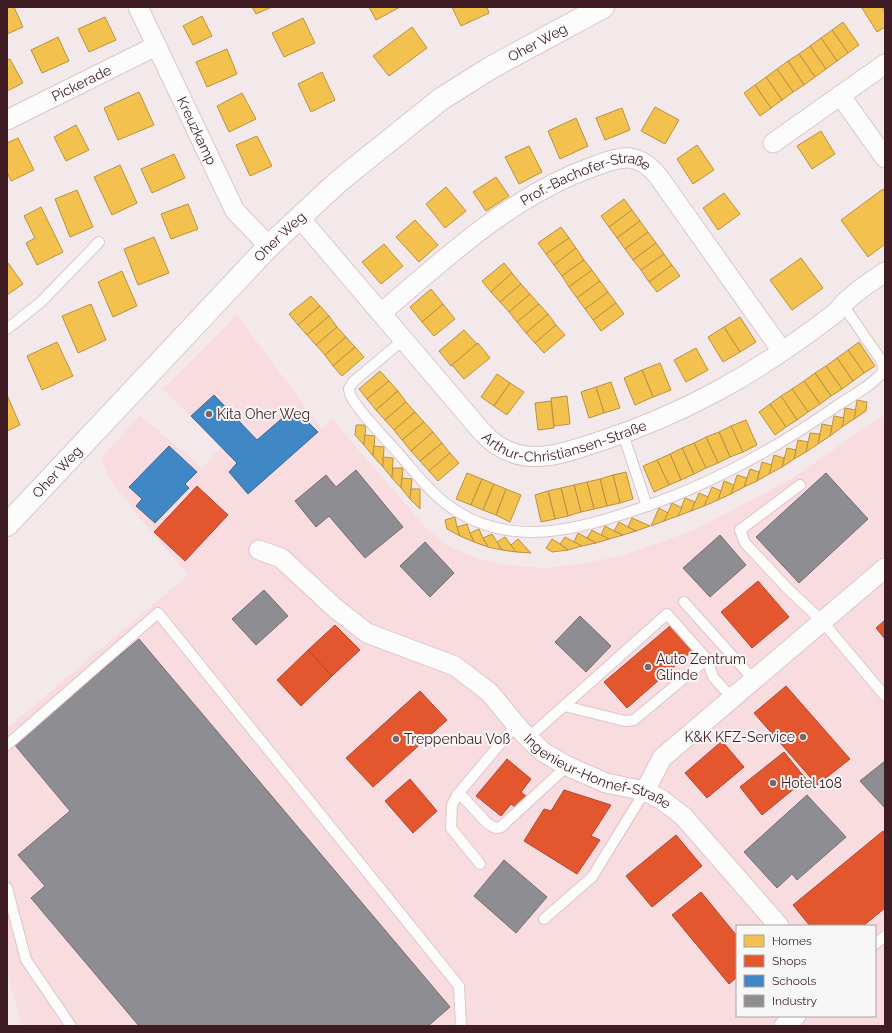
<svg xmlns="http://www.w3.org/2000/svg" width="892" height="1033" font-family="Raleway,sans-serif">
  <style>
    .built { fill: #f8dce0; fill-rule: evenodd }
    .homes { fill: #f2c14e; stroke: #bc9041 }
    .shops { fill: #e4572e; stroke: #b2452b }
    .schools { fill: #3f88c5; stroke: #3f6894 }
    .industry { fill: #8d8d92; stroke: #766b71 }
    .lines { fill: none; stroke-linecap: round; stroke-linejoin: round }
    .lane-casing { stroke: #dbc6c9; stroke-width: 12 }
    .street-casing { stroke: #dbc6c9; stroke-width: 21 }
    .secondary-casing { stroke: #dbc6c9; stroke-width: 24 }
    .lane { stroke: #fdfcfc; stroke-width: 10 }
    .street { stroke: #fdfcfc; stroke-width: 19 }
    .secondary { stroke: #fdfcfc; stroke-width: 22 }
    .poi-dot { fill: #7e6469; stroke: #f7f7f7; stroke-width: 1.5 }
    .labels { text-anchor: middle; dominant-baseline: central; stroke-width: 4; stroke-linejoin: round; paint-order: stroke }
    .street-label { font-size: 14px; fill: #3f1c23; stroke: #f7f7f7 }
    .poi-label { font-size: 14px; fill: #3f1c23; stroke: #f7f7f7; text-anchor: start }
  </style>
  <rect width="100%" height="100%" fill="#f4e9ea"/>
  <path class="built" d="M 237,315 L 322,429 L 332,419 L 429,531 L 453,548 L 479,559 L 507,565 L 544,568 L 580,564 L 621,556 L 694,530 L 788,481 L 885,414 L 885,1026 L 22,1026 L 7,972 L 7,728 L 188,575 L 149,530 L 109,478 L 102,461 L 105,454 L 140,415 L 202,468 L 221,447 L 163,389 ZM 737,926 L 875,926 L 875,1016 L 737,1016 Z"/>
  <g class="homes">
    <polygon points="7,7 14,7 23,27 7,34"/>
    <polygon points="252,7 272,7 256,14"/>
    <polygon points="369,7 400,7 376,20"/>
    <polygon points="452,7 487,7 489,13 461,26"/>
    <polygon points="864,7 882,7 885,12 885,27 877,32 862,8"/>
    <polygon points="202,16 212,36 193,45 183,26"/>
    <polygon points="105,17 116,40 89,52 78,29"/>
    <polygon points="303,18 315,43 284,57 272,33"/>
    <polygon points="843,22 859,45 848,53 832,30"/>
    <polygon points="412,27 427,48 389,76 373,56"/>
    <polygon points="832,30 848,53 837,61 821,38"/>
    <polygon points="58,37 69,61 42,73 31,50"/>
    <polygon points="821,38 837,61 826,69 810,46"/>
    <polygon points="810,46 826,69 815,77 799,54"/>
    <polygon points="227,49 237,74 207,87 196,62"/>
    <polygon points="799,54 815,77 804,85 788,61"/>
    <polygon points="10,59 23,83 7,91 7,60"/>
    <polygon points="788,61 804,85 793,92 777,69"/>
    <polygon points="777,69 793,92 782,100 766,77"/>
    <polygon points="322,72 335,100 311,112 298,84"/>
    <polygon points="766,77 782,100 771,108 755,85"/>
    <polygon points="755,85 771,108 760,116 744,93"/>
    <polygon points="139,92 154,125 118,140 104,108"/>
    <polygon points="242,93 256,119 229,132 217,106"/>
    <polygon points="655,107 679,120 665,144 641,131"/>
    <polygon points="622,108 630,130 605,140 596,118"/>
    <polygon points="576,118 588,146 560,159 548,131"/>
    <polygon points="76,125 89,150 66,161 54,137"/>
    <polygon points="821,131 835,154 812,169 797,146"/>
    <polygon points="257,136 272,166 250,176 236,145"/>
    <polygon points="18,138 34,170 11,181 7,172 7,143"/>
    <polygon points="697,145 714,170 693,184 677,159"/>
    <polygon points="529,146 542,172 519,184 505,157"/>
    <polygon points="174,154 185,178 152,193 141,169"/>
    <polygon points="120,165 137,203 112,215 94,177"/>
    <polygon points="496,177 509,196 486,211 473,192"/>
    <polygon points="446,187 466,211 445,228 426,204"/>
    <polygon points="883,189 885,192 885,244 868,257 841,220"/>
    <polygon points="77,190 93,227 70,237 55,199"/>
    <polygon points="724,193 740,214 718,230 703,208"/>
    <polygon points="624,199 632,210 609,227 601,216"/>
    <polygon points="188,204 198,229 171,239 161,214"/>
    <polygon points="41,207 63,252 37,265 26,243 35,238 24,216"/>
    <polygon points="632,210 640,221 617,238 609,227"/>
    <polygon points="415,220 438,245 419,262 396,237"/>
    <polygon points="640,221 648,232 625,249 617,238"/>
    <polygon points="561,227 569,238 546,254 538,243"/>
    <polygon points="648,232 656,243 633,260 625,249"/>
    <polygon points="154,237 169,273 138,285 124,249"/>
    <polygon points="569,238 576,248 554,265 546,254"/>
    <polygon points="656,243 664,254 641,270 633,260"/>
    <polygon points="384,244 403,266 381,284 362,262"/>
    <polygon points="576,248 584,260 562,276 554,265"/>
    <polygon points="664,254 672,265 649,282 641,270"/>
    <polygon points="801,258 823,288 792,310 770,280"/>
    <polygon points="584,260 592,270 569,287 562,276"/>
    <polygon points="7,263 8,263 23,284 7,295"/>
    <polygon points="504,263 512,273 491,292 482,281"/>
    <polygon points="672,265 680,276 657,292 649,282"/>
    <polygon points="592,270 600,281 577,298 569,287"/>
    <polygon points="122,271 137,306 113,317 98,282"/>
    <polygon points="512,273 521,284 500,302 491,292"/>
    <polygon points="600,281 608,292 585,309 577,298"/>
    <polygon points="521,284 530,294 509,312 500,302"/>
    <polygon points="431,289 443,304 422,322 410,307"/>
    <polygon points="608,292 616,303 593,320 585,309"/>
    <polygon points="530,294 539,304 517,322 509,312"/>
    <polygon points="311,296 320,306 298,325 289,314"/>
    <polygon points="616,303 624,314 601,331 593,320"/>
    <polygon points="91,304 106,340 78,353 62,316"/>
    <polygon points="443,304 455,319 434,336 422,322"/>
    <polygon points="539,304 548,314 526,333 517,322"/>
    <polygon points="320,306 329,316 307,335 298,325"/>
    <polygon points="548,314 556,325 535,343 526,333"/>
    <polygon points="329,316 337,327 316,345 307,335"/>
    <polygon points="740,317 756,342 740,352 724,327"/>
    <polygon points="556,325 565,335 544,353 535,343"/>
    <polygon points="337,327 346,337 325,355 316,345"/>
    <polygon points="724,327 740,352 723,362 708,337"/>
    <polygon points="464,330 477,344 451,366 439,351"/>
    <polygon points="346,337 355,347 333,366 325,355"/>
    <polygon points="57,342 73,376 42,390 27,356"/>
    <polygon points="859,342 875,366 864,373 848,350"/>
    <polygon points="478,343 490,358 464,379 452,365"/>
    <polygon points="355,347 364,357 342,376 333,366"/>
    <polygon points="696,348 708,370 686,382 674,360"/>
    <polygon points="848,350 864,373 853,381 837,358"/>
    <polygon points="837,358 853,381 842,389 826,366"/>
    <polygon points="660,363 671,390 653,397 642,370"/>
    <polygon points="826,366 842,389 831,396 815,373"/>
    <polygon points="642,370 653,397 635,405 624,378"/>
    <polygon points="380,371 389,381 367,399 359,389"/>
    <polygon points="815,373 831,396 820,404 804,381"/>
    <polygon points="497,374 510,383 494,406 481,397"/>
    <polygon points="389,381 398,391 376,410 367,399"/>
    <polygon points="804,381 820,404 808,412 792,389"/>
    <polygon points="611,382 620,408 604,413 596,387"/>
    <polygon points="510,383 524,392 507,415 494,406"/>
    <polygon points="596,387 604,413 589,418 581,392"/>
    <polygon points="792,389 808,412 797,420 781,396"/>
    <polygon points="398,391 406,402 385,420 376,410"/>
    <polygon points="7,395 20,425 7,431"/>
    <polygon points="567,396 570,424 554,426 551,398"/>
    <polygon points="781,396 797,420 786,427 770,404"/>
    <polygon points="857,400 867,402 866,411 854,419"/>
    <polygon points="551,401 554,428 538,430 535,403"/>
    <polygon points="406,402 415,412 394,430 385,420"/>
    <polygon points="770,404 786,427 775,435 759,412"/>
    <polygon points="845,408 856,410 854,419 842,427"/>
    <polygon points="415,412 424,422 402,440 394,430"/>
    <polygon points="834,416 844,418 842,427 830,436"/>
    <polygon points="746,420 757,445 743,452 731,426"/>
    <polygon points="424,422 433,432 411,451 402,440"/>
    <polygon points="822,424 832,426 830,436 818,444"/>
    <polygon points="356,425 366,425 364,445 355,435"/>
    <polygon points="731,426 743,452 730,457 719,432"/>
    <polygon points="433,432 442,443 420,461 411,451"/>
    <polygon points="719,432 730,457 718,463 706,437"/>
    <polygon points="810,433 820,434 818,444 806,452"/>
    <polygon points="365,435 375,436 373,456 364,445"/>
    <polygon points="706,437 718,463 706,468 694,443"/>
    <polygon points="798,440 808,442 806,452 794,459"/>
    <polygon points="442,443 450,453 429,471 420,461"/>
    <polygon points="694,443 706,468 694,474 682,448"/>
    <polygon points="374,446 384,447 383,467 373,456"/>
    <polygon points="682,448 694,474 681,480 670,454"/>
    <polygon points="787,448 796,450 794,459 782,467"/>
    <polygon points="450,453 459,463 438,481 429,471"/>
    <polygon points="670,454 681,480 669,485 657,460"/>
    <polygon points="774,455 784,458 782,467 769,474"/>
    <polygon points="383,457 393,458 392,478 383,467"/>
    <polygon points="657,460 669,485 654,492 643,466"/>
    <polygon points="762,462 772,465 769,474 757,481"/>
    <polygon points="393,468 403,468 401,488 392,478"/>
    <polygon points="750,469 759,472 757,481 744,487"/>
    <polygon points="626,472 633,499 620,503 613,475"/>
    <polygon points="467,473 482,479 471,505 456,499"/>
    <polygon points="613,475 620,503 607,506 600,479"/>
    <polygon points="737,475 747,478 744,487 731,494"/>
    <polygon points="402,478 412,479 410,499 401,488"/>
    <polygon points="482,479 494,484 483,510 471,505"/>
    <polygon points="600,479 607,506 594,509 587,482"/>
    <polygon points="724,481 734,485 731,494 718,500"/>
    <polygon points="587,482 594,509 581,512 574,485"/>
    <polygon points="494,484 506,489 496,515 483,510"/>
    <polygon points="574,485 581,512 568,516 561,488"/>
    <polygon points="712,487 721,491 718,500 704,506"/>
    <polygon points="561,488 568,516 555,519 548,491"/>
    <polygon points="411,489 420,489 420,509 410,499"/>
    <polygon points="506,489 521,495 510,522 496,515"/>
    <polygon points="548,491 555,519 541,522 535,495"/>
    <polygon points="699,493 708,497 704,506 691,511"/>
    <polygon points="685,498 695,502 691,511 678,516"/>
    <polygon points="672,503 682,508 678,516 664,521"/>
    <polygon points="659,508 668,513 664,521 651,526"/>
    <polygon points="455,517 457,527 460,536 447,529 445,520"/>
    <polygon points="632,518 650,526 636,531 628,527"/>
    <polygon points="619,522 628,527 636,531 623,535 614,531"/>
    <polygon points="467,524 470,533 474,542 460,536 457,527"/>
    <polygon points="605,526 614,531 623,535 609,539 601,535"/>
    <polygon points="479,529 483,538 488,547 474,542 470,533"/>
    <polygon points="592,530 601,535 609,539 596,543 587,538"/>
    <polygon points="578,533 596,543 582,546 574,542"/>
    <polygon points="492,534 502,550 488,547 483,538"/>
    <polygon points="505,537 511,545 516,552 502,550 497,542"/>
    <polygon points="565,537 574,542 582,546 568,550 560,544"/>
    <polygon points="518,539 531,553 516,552 511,545"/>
    <polygon points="552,539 560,544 568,550 552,552 546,548"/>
  </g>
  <g class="shops">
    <polygon points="197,486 228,515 185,561 154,532"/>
    <polygon points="758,581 789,617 752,648 721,612"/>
    <polygon points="885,620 885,639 876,628"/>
    <polygon points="335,625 360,650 332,676 308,650"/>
    <polygon points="670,626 692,651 627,708 604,682"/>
    <polygon points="308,650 332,676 301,706 277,680"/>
    <polygon points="786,686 850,759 817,785 754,713"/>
    <polygon points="420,691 447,720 373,787 346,758"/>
    <polygon points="722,741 744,767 707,798 685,773"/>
    <polygon points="784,752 806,779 762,815 740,787"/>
    <polygon points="507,759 531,779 521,792 527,797 517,809 511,804 501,816 476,796"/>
    <polygon points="410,779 437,811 413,833 385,801"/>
    <polygon points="564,790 611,805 591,836 600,840 577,874 524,841 544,809 551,811"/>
    <polygon points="883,831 885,834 885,908 863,926 810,926 793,905"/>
    <polygon points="676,835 702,866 652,907 626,876"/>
    <polygon points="701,892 737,936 737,977 729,984 672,915"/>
  </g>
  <g class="schools">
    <polygon points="214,395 257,440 294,408 318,432 248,494 229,472 237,463 191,416"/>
    <polygon points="169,446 197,472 185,484 189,488 155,523 136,506 142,499 129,487"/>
  </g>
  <g class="industry">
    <polygon points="356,470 403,527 365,558 329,516 316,527 295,501 326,475 336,487"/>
    <polygon points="826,473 868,519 799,583 756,537"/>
    <polygon points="720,535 746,565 710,597 683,568"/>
    <polygon points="425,542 454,573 430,597 400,566"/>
    <polygon points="264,590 288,616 256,645 232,619"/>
    <polygon points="580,616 611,646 586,672 555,642"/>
    <polygon points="139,639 450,1007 428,1026 139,1026 31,898 45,886 18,855 70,811 14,744"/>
    <polygon points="885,761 885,808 860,781"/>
    <polygon points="807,795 846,837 797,880 792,874 777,888 744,852"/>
    <polygon points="504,860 547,897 516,933 474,896"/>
  </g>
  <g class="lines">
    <g class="lane-casing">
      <g id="lane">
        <polyline points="7,329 42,301 99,242"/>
        <path d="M 403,340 L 353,382 L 349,389 L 350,394 C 354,407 387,440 398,453 C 413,470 427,489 445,503 C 508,552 580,529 647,506"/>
        <path d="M 623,434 L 647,506 C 716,482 778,447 838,405 C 852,396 871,386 882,373 L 883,365 L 881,360 L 843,305"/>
        <polyline points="800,485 740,530 745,543 788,589 822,621 885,696"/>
        <polyline points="684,602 754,680"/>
        <polyline points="564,706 625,721 634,720 707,659"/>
        <polyline points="528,738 667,614 707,659 713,677 732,698"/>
        <polyline points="7,745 158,613 459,986 461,1026"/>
        <polyline points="459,793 488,824 496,828 501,827 567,766"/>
        <polyline points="480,864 451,828 452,805 457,795 516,725"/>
        <polyline points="7,888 26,960 71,1026"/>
        <polyline points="544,919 592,877 645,791"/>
        <polyline points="875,944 885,936"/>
      </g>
    </g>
    <g class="street-casing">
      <g id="street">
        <path id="s1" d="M 138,7 L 235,211 L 269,246"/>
        <polyline points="840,95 885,158"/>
        <path id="s2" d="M 7,120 L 156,46"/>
        <polyline points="773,143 885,64"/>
        <path id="s3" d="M 299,217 L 483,433 C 519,471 558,455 601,441 C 689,412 760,371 834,314 C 840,309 844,302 851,297 C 861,287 874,280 885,272"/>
        <path id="s4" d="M 381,313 C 447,257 512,195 595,166 C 606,162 618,157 630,158 C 642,160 651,167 658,176 L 782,351"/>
        <path id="s5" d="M 259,550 L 281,558 L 335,608 L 367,633 L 455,666 L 489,692 L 524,734 L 543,752 L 567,766 L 606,783 L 645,791 L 662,800 L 683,816 L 779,926"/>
        <polyline points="645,791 662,758 885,568"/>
        <polyline points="784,1026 796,1016"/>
      </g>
    </g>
    <g class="secondary-casing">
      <g id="secondary">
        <path id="s6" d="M 7,525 L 269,246 L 339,181 L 441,99 L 492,67 L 603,7"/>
      </g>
    </g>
    <use href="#lane" class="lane"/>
    <use href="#street" class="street"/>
    <use href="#secondary" class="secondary"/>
  </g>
  <g class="poi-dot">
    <circle cx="209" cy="414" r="4"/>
    <circle cx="648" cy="667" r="4"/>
    <circle cx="803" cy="737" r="4"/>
    <circle cx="396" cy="739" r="4"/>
    <circle cx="773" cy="783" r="4"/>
  </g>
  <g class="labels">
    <g class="street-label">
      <text stroke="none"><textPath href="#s6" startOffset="721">Oher Weg</textPath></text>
      <text stroke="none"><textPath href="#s2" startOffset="83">Pickerade</textPath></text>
      <text stroke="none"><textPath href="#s1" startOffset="137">Kreuzkamp</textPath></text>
      <text stroke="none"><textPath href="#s4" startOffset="249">Prof.-Bachofer-Straße</textPath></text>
      <text stroke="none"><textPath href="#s6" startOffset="397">Oher Weg</textPath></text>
      <text stroke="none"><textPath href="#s3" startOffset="372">Arthur-Christiansen-Straße</textPath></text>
      <text stroke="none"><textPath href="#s6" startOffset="73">Oher Weg</textPath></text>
      <text stroke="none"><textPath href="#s5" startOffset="413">Ingenieur-Honnef-Straße</textPath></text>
    </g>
    <g class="poi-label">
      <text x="217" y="414">Kita Oher Weg</text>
      <text x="656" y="659">Auto Zentrum<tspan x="656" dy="16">Glinde</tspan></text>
      <text x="795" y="737" text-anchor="end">K&amp;K KFZ-Service</text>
      <text x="404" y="739">Treppenbau Voß</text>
      <text x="781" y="783">Hotel 108</text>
    </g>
  </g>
  <rect width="892" height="1033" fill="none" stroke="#3f1c23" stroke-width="16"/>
  <rect x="736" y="925" width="140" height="92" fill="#f7f7f7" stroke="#ad9fa2"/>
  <rect x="744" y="935" width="20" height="12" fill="#f2c14e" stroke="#ad9fa2"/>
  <text x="772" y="945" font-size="12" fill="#3f1c23">Homes</text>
  <rect x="744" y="955" width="20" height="12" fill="#e4572e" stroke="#ad9fa2"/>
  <text x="772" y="965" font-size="12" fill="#3f1c23">Shops</text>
  <rect x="744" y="975" width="20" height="12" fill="#3f88c5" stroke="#ad9fa2"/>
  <text x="772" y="985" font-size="12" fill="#3f1c23">Schools</text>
  <rect x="744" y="995" width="20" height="12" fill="#8d8d92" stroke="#ad9fa2"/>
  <text x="772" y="1005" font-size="12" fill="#3f1c23">Industry</text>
</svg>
